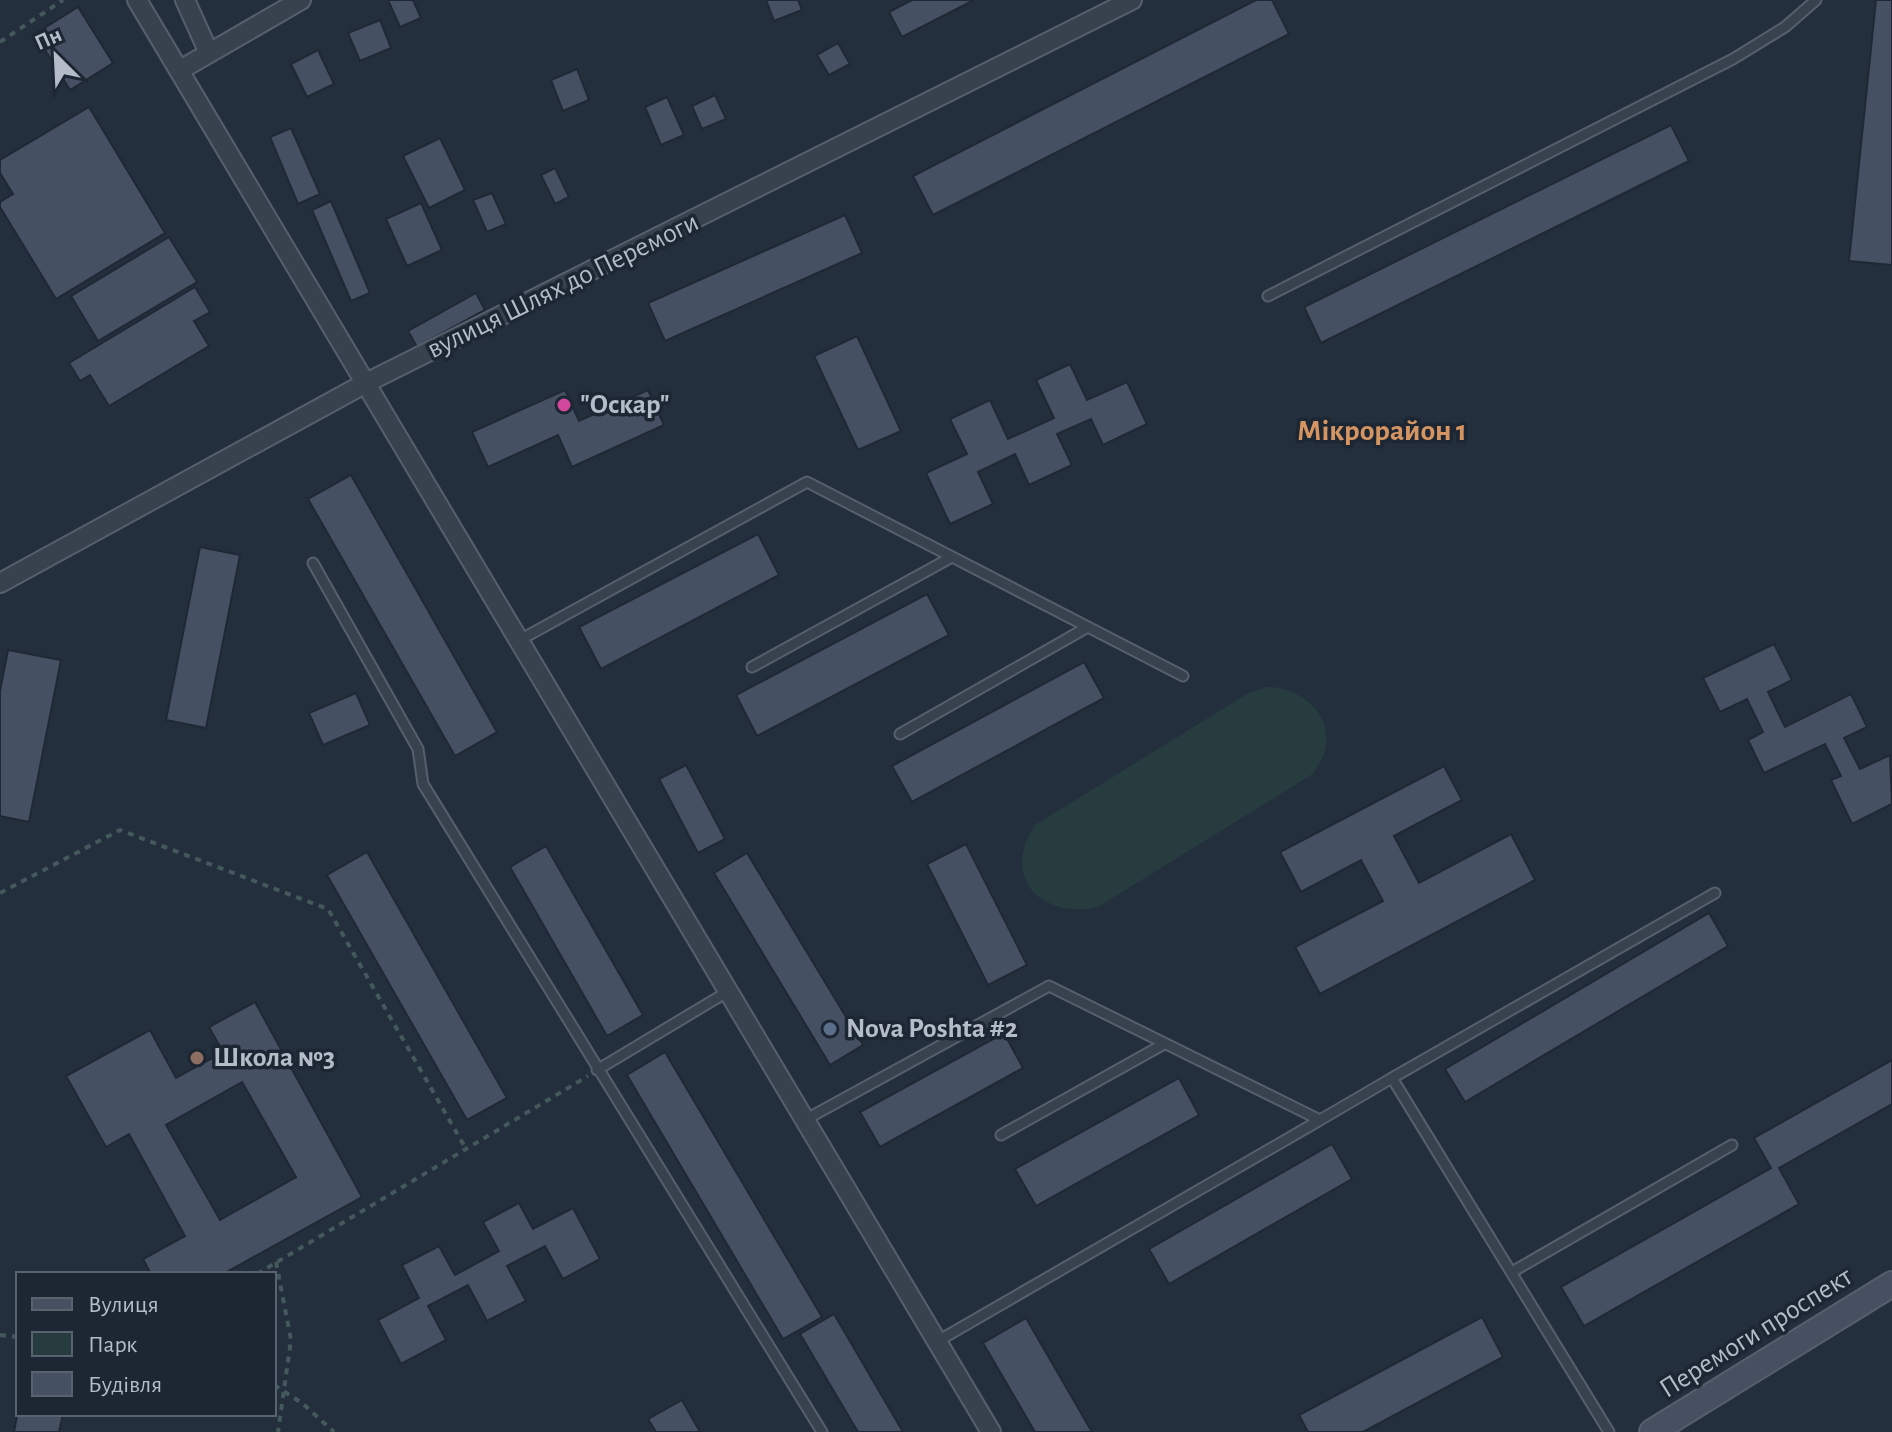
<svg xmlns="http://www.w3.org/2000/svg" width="1892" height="1432" font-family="'Alegreya Sans',sans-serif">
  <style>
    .green { fill: #263c3f }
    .building { fill: #455162; stroke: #1f2835; stroke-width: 2; fill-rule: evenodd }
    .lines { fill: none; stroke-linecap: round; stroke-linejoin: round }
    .lane-casing { stroke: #565f6c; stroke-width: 13 }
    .street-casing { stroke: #565f6c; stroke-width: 22 }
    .secondary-casing { stroke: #565f6c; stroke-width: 28 }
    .path { stroke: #44595c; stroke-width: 4; stroke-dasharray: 6 6; stroke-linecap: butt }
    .lane { stroke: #38414e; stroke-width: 9 }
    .street { stroke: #38414e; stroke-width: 18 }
    .secondary { stroke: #465061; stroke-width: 24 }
    .hotel-dot { fill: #d1479c; stroke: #1d2633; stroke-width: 3 }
    .service-dot { fill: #5c6f8a; stroke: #1d2633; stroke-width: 3 }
    .education-dot { fill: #8d6e63; stroke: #1d2633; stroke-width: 3 }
    .labels { text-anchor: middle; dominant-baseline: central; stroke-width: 7; stroke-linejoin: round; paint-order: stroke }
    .street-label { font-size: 28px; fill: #b4bcc9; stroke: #1d2633 }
    .poi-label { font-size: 28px; font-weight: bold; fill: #b4bcc9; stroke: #1d2633; text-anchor: start }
    .neighbourhood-label { font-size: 30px; font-weight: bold; fill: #d59563; stroke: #1d2633 }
  </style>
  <rect width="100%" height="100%" fill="#242f3e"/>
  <path class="green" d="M 1268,687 C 1301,688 1334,714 1325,751 C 1323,758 1317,767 1313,774 L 1098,907 C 1060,917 1012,896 1024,848 C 1025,841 1031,832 1035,825 L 1250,692 Z"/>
  <g class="building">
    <polygon points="388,0 413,0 421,18 400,27"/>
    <polygon points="766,0 798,0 802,10 774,21"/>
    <polygon points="912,0 974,0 902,37 889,12"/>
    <polygon points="1256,0 1272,0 1289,34 933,215 913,176"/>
    <polygon points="1876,0 1892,0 1892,265 1849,261"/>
    <polygon points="78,7 113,63 70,90 35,34"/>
    <polygon points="380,20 391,48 360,61 348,33"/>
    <polygon points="838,43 850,64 829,75 817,55"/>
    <polygon points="318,50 334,84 307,97 291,64"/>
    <polygon points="577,69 589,100 563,111 551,80"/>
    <polygon points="715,95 726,119 702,129 692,106"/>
    <polygon points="667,97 684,135 661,145 645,107"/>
    <polygon points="89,107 165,233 56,299 0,207 0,202 13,194 0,173 0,160"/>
    <polygon points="1671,125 1689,161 1321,343 1304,307"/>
    <polygon points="291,128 320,194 298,204 270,137"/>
    <polygon points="440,138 465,190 429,208 403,156"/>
    <polygon points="555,168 569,197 555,204 541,175"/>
    <polygon points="492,193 506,224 487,232 473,200"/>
    <polygon points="331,201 370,293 351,301 312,210"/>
    <polygon points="421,203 442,250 407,266 386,219"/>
    <polygon points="845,215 862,253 665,341 648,303"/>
    <polygon points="169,237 197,282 98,341 71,296"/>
    <polygon points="195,287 210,312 194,321 209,346 109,406 90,375 80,381 69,363"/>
    <polygon points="476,293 485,310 417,347 408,331"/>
    <polygon points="857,336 901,431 858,450 814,356"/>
    <polygon points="1070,364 1087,400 1127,382 1147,424 1103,445 1091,419 1057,434 1072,465 1029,485 1015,454 978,472 993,504 950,524 926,473 967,454 950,419 990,400 1008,439 1054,418 1036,380"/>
    <polygon points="565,390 579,421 648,390 664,425 572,467 558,435 488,467 472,432"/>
    <polygon points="351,475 497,732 455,756 308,499"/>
    <polygon points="758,534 779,575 601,669 579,627"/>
    <polygon points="200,547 240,555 206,728 166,720"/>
    <polygon points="927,594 949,635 757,736 736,695"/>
    <polygon points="1774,644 1792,680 1768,692 1785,727 1851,694 1867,727 1844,738 1860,769 1890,755 1892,804 1852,824 1831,780 1841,776 1825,744 1764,773 1748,740 1763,732 1747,699 1720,712 1703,678"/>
    <polygon points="8,650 61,660 29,822 0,816 0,691"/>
    <polygon points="1084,662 1104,698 912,802 892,766"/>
    <polygon points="356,693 370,725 323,745 309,713"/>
    <polygon points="686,765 725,839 698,853 659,779"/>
    <polygon points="1444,766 1462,800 1394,836 1419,883 1511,834 1535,880 1320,994 1295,947 1383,901 1361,860 1301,892 1280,852"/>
    <polygon points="966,844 1027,965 988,985 927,864"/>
    <polygon points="546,846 643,1015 607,1036 510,867"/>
    <polygon points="367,852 507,1098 467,1120 327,875"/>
    <polygon points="747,853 863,1045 830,1065 714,873"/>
    <polygon points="1709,913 1728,946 1465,1102 1445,1069"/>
    <path d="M 255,1002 L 362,1197 L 223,1274 L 151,1274 L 143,1259 L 185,1236 L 129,1134 L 106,1147 L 66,1076 L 150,1030 L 176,1078 L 223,1052 L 209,1027 ZM 242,1082 L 296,1177 L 220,1220 L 166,1125 Z"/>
    <polygon points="1004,1033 1023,1068 880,1147 860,1112"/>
    <polygon points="665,1052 822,1317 783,1339 627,1075"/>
    <polygon points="1892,1060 1892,1104 1779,1168 1799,1204 1584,1326 1561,1287 1771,1168 1754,1138"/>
    <polygon points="1179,1078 1199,1115 1036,1206 1015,1169"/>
    <polygon points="1332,1144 1352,1179 1169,1284 1149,1249"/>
    <polygon points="519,1203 533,1229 573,1208 600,1259 563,1279 545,1246 507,1266 526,1301 487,1321 468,1285 428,1306 446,1340 401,1364 378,1320 419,1298 402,1265 439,1246 455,1275 499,1251 483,1222"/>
    <polygon points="834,1314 903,1432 858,1432 800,1334"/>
    <polygon points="1482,1317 1503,1357 1363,1432 1308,1432 1299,1415"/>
    <polygon points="1026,1318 1092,1432 1035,1432 983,1343"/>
    <polygon points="682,1400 700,1432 656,1432 648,1419"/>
    <polygon points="18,1410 18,1414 63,1414 59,1432 14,1432"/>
  </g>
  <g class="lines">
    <g class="lane-casing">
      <g id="lane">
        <polyline points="1268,296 1733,59 1785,27 1816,0"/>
        <polyline points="313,563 418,749 423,784 822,1432"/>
        <polyline points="518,641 807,482 1183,676"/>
        <polyline points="752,667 952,557"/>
        <polyline points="900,734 1086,628"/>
        <polyline points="597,1070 727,992"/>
        <polyline points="1392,1078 1715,893"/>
        <polyline points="1320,1120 1392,1078 1609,1432"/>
        <polyline points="803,1121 1049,986 1320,1120 938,1341"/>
        <polyline points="1001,1135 1164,1044"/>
        <polyline points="1512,1272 1732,1145"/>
      </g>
    </g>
    <g class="street-casing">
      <g id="street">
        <polyline points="137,0 991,1432"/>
        <polyline points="185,0 209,53"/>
        <polyline points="180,70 301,0"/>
        <polyline points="0,583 364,384 1132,0"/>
      </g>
    </g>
    <g class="secondary-casing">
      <polyline id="secondary" points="1652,1432 1892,1284"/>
    </g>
    <g class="path">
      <polyline points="0,42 63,0"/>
      <polyline points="0,893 120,830 328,909 466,1149"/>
      <polyline points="276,1262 291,1340 278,1432"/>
      <polyline points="257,1274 588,1076"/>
      <polyline points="0,1335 18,1337"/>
      <polyline points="274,1385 302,1403 334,1432"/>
    </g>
    <use href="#lane" class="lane"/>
    <use href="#street" class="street"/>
    <use href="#secondary" class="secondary"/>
  </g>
  <circle class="hotel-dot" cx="564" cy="405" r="8"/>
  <circle class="service-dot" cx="830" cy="1029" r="8"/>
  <circle class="education-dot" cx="197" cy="1058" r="8"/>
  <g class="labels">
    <g class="street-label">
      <text transform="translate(563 286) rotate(-26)">вулиця Шлях до Перемоги</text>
      <text transform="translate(1756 1333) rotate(-32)">Перемоги проспект</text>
    </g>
    <g class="poi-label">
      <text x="580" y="405">"Оскар"</text>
      <text x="846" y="1029">Nova Poshta #2</text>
      <text x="213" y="1058">Школа №3</text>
    </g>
    <g class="neighbourhood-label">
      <text x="1382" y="431">Мікрорайон 1</text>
    </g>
  </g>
  <rect x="16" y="1272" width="260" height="144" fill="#1d2633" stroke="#59626f" stroke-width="2"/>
  <rect x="32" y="1298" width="40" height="12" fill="#465061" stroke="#59626f" stroke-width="2"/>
  <text x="88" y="1312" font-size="24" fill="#b4bcc9">Вулиця</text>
  <rect x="32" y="1332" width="40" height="24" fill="#263c3f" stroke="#59626f" stroke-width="2"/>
  <text x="88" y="1352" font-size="24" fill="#b4bcc9">Парк</text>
  <rect x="32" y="1372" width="40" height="24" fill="#455162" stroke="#59626f" stroke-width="2"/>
  <text x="88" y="1392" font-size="24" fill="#b4bcc9">Будівля</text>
  <g transform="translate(56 56) rotate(336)" stroke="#1d2633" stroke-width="6" paint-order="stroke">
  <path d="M0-6L14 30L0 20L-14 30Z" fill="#b4bcc9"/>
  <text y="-12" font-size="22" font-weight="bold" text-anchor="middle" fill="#b4bcc9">Пн</text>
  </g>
</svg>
